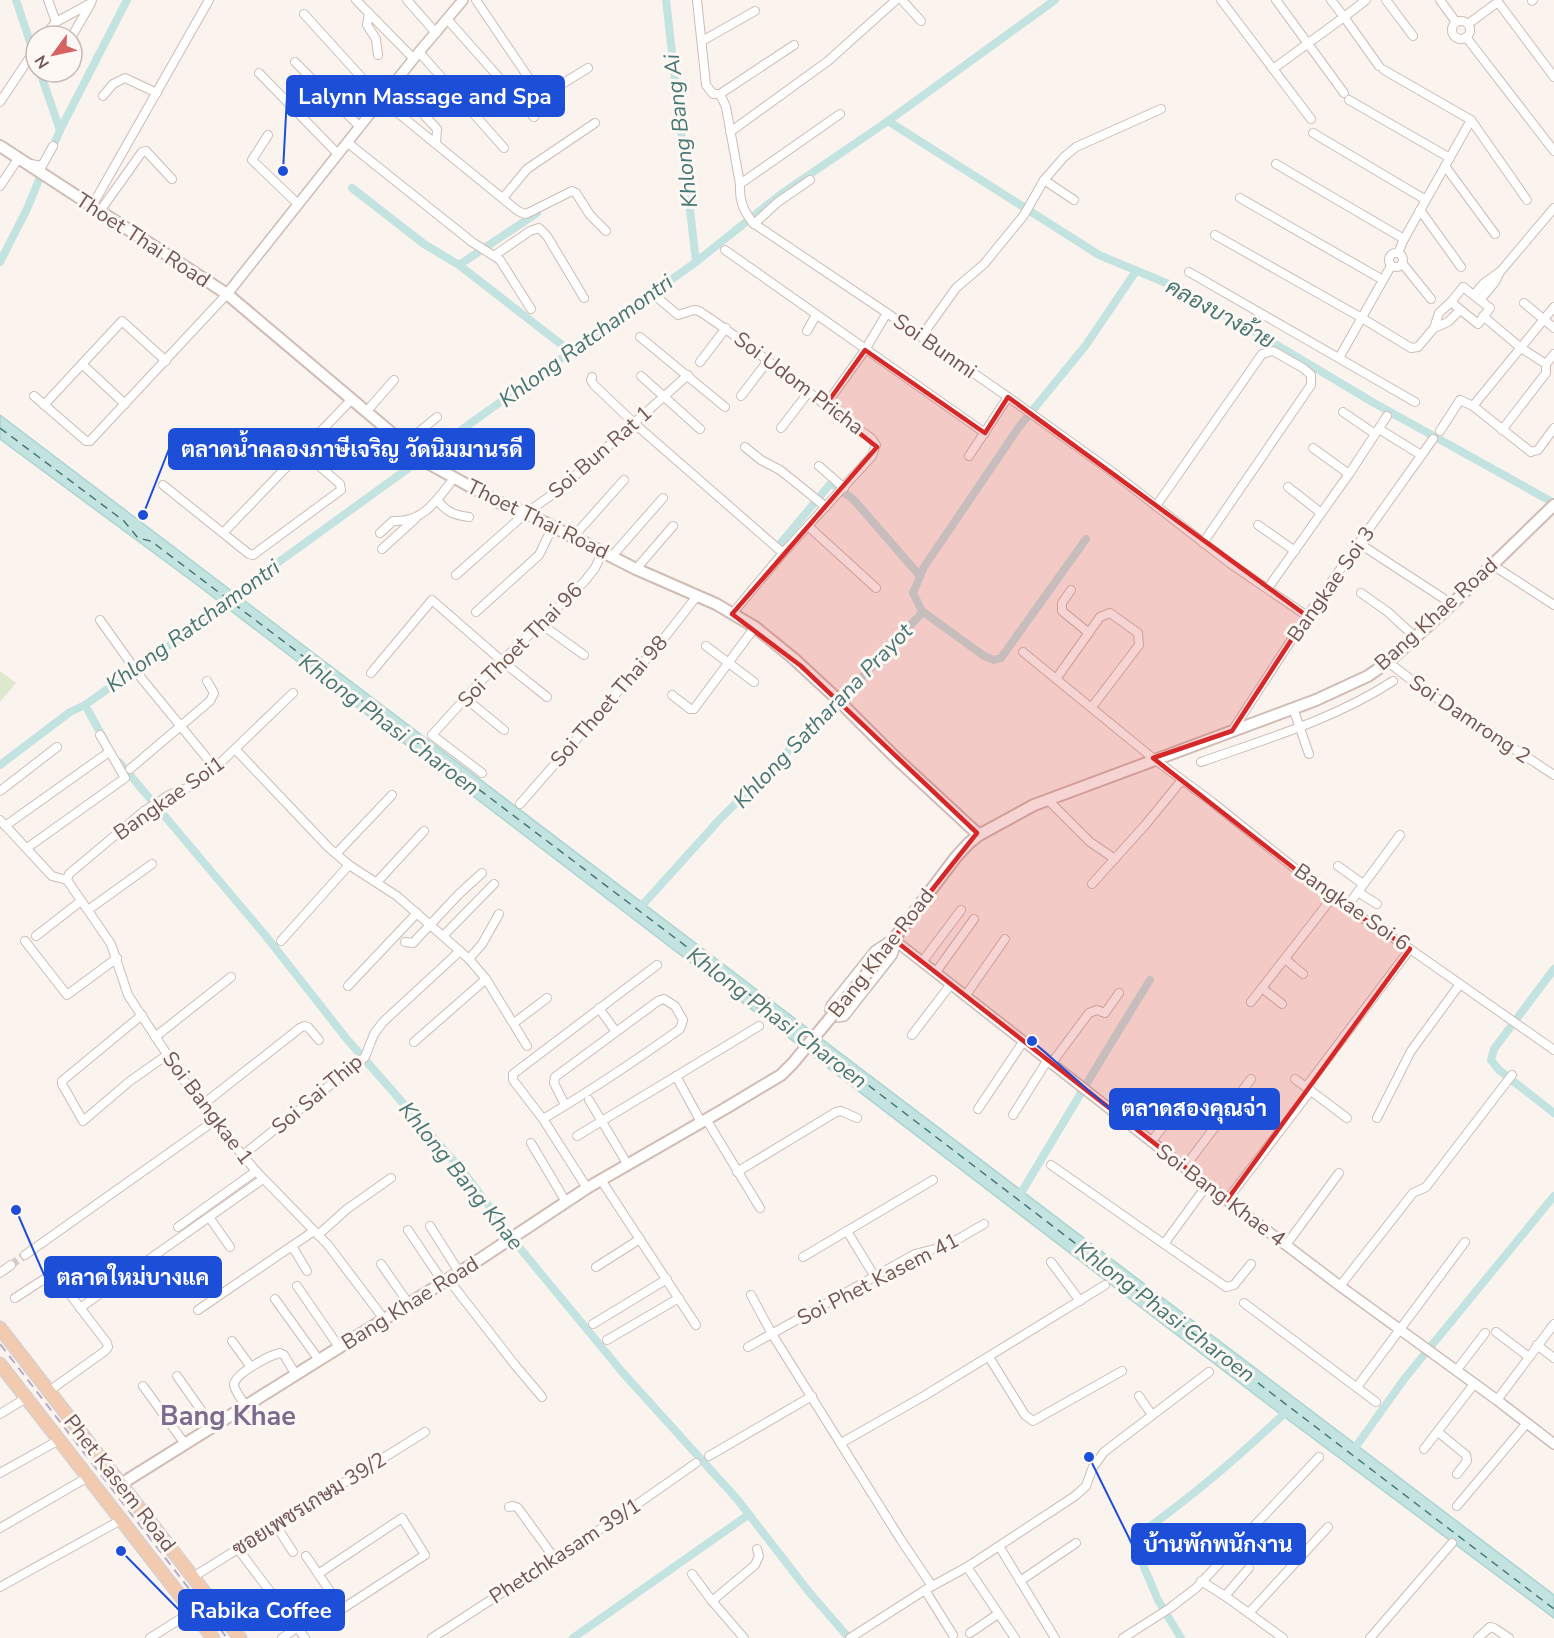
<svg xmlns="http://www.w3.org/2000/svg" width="1554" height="1638" font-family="'Nunito Sans',Sarabun,sans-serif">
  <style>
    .green { fill: #dee8cd }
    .water { fill: #c3e3e1; stroke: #abd4d1; stroke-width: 1.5 }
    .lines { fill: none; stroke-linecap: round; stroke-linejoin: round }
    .canal { stroke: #c3e3e1; stroke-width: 8 }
    .ferry { stroke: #477774; stroke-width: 1.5; stroke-dasharray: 8 6; stroke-linecap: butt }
    .minor-tunnel { stroke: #d9ccc7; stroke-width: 8; stroke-dasharray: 8 4; stroke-linecap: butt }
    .minor-casing { stroke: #cebcb6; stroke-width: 10 }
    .tertiary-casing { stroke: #cebcb6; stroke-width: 12 }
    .secondary-casing { stroke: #d1bbb4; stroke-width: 14 }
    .primary-casing { stroke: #d8d0cf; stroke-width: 15 }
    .minor { stroke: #fff; stroke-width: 8 }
    .tertiary { stroke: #fff; stroke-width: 9 }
    .secondary { stroke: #fff; stroke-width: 10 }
    .primary { stroke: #f1caaf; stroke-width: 12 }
    .rail { stroke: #b4acc5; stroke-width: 2; stroke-dasharray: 9 6; stroke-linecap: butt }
    .secondary-bridge-casing { stroke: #d1bbb4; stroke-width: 14; stroke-linecap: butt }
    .secondary-bridge { stroke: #fff; stroke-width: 10 }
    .marked { fill: #d62828; fill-opacity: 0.2; stroke: #d62828; stroke-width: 4.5; stroke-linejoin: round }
    .labels { text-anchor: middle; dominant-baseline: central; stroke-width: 6; stroke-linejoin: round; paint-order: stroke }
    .street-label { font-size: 21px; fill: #745752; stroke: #fef8f4 }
    .water-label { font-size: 22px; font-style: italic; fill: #477774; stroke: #fef8f4 }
    .district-label { font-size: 27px; font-weight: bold; fill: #7b6b8f; stroke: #fef8f4 }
    .leader { fill: none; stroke: #1d4ed8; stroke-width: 2 }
    .callout-dot { fill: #1d4ed8; stroke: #fef8f4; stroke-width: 2 }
    .callout { fill: #1d4ed8; stroke: #1d4ed8; stroke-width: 2 }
    .callout-label { font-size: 22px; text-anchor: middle; font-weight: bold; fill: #fff }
  </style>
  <rect width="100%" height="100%" fill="#fbf3ee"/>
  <polygon class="green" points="0,671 16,683 0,702"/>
  <polygon class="water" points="0,415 1554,1595 1554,1618 1271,1407 196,584 0,439"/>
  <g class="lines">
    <g class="canal">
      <polyline points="16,0 36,60"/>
      <polyline points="666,0 696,262"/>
      <polyline points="40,72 60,130"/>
      <polyline points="888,121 1099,255 1171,285 1260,335 1374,403 1554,503"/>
      <polyline points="51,152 60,130 127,0"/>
      <polyline points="352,188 424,244 459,265 571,352"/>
      <polyline points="0,262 27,209 43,170"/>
      <polyline points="459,265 537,213"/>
      <polyline points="780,544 831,483 853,499 920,576"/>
      <polyline points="922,611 984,656 994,660 1001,658 1086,539"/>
      <polyline points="85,705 105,741"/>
      <polyline points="119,762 265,935 346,1038 466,1175 519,1247 623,1373 737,1499 809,1592 849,1638"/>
      <polyline points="0,765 70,712 85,705 215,613 251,582 471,423 696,262 781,194 888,121 1055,0"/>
      <polyline points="637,911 720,819 873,666 919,616 922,611 913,593 924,567 1019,427 1086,345 1136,271"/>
      <polyline points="1554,969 1494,1049 1491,1060 1499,1070 1554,1113"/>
      <path d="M 1018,1198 C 1062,1125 1105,1052 1150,980"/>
      <polyline points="1352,1452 1405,1378 1554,1196"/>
      <polyline points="573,1638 748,1515"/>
      <path d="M 1181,1638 L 1158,1600 L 1132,1539 C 1189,1500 1240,1456 1289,1409"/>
    </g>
    <g class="ferry">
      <polyline points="0,428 124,521 138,538 151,541 753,997 761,1015 779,1017 807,1038"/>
      <polyline points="813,1043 1554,1609"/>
    </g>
    <polyline class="minor-tunnel" points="11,1265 25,1255"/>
    <g class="minor-casing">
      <g id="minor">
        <polyline points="48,0 56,22"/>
        <polyline points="356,0 414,59"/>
        <polyline points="407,0 436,33"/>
        <polyline points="476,0 530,80 540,92 549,92 588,68"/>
        <path d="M 697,0 L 706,85 L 713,94 L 720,94 L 726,107 L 740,184 C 739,200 743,210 753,223 L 887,313 L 1008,397 L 1111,471 L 1231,564 L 1307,616"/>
        <polyline points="902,0 921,21"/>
        <polyline points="1221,0 1311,119"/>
        <polyline points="1276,0 1344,93"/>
        <polyline points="1366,0 1344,17 1379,66"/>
        <polyline points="1386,0 1413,36"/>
        <polyline points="1440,0 1456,22"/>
        <polyline points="1532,1 1533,0"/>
        <polyline points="369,13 367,25 376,39 378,55"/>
        <polyline points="304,14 382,100 518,211 525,214 530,212 572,191 576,193 590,215 606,231"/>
        <polyline points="447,19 534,117"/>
        <circle cx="1461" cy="30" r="9"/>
        <polyline points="1468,24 1498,2 1554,77"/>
        <polyline points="44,36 56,22 91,3 92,0"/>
        <polyline points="72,36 90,5"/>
        <polyline points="1466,37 1554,151"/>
        <polyline points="702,41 755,11"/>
        <polyline points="419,52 504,148"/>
        <polyline points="295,62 360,127"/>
        <polyline points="1273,69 1344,17 1331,0"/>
        <polyline points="1384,70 1471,120 1527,200"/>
        <polyline points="259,73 338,154"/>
        <polyline points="720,94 794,45"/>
        <polyline points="103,96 113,84 125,78 157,93"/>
        <polyline points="1349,100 1450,158"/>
        <polyline points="0,102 36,48"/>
        <polyline points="425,116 437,129 436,144"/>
        <polyline points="730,132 828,61 896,0"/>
        <polyline points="1313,133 1426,200"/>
        <polyline points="268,135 252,160 298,204"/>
        <polyline points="348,143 472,242 500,260 531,309"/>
        <polyline points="31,164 42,166 53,146"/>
        <polyline points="1276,164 1404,239"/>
        <polyline points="1445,166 1495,234"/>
        <polyline points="1044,180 1074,200"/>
        <polyline points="740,184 840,114"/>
        <polyline points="0,186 18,159"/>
        <polyline points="503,198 527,169 595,123"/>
        <polyline points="1240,198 1383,280"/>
        <polyline points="92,206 209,0"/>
        <polyline points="1420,210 1461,267"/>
        <polyline points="100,211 142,152 146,151 172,179"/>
        <polyline points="754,224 778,202 810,180"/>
        <polyline points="1215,235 1362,318 1411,348 1418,347 1434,328"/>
        <polyline points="725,250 985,433"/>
        <circle cx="1396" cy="260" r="7"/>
        <polyline points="1398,253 1404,239 1471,120"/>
        <polyline points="495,255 530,231 539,228 547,236 584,298"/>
        <polyline points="1402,263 1431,299"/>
        <polyline points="1189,272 1415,402"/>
        <polygon points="1463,287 1490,308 1478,324 1451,302"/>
        <polyline points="1474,295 1483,284 1498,273"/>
        <path d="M 659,299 L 678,315 L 694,310 L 699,311 C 759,350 812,398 871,438 L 876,445 L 872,456 L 783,553 L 732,614"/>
        <polyline points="1480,300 1495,282 1500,272 1554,208"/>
        <polyline points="1451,302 1439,313 1434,328 1448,322 1460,310"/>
        <polyline points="1524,303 1554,328"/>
        <polyline points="1483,316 1521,348 1546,364"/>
        <polyline points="807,331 816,315"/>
        <polyline points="640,337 725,407"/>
        <polyline points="921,337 956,288 984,264 1024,215 1044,180 1064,157 1076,147 1161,109"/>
        <polyline points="1339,358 1391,266"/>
        <polyline points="700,362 726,328"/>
        <polyline points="82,364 125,404"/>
        <polyline points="641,376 700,429"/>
        <polyline points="592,377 591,380 594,385 635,424 783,553"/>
        <polyline points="34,396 86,441 90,441 227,294"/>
        <polyline points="741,396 767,362"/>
        <polyline points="44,405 122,321 166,361"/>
        <polyline points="825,406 865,350 887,313"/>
        <polyline points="1473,406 1554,307"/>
        <polyline points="366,412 394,380"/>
        <polyline points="1343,412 1375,434"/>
        <polyline points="781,428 808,393"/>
        <polyline points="1379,429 1421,455"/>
        <polyline points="1502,430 1546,373 1546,364 1554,354"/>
        <polyline points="1440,431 1460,400 1473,406 1531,452 1538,450 1554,428"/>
        <polyline points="404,444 437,417"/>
        <polyline points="745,447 761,460 780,470 826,507"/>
        <polyline points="1313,448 1349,474"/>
        <polyline points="969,456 1008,397"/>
        <polyline points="819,466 844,488"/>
        <polyline points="163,485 249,554 253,555 341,490 340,484 302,451"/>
        <polyline points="1288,487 1321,513"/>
        <path d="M 437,500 C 447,512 453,515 469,517"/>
        <polyline points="1156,506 1262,354 1273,351 1303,368 1311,375 1311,385 1203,543"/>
        <polyline points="1258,525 1295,551"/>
        <polyline points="808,526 876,588"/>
        <polyline points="224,532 351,400"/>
        <path d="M 380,533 L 393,521 C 423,523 437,500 454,478"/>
        <polyline points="574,536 624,480"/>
        <polyline points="1360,544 1452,604"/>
        <polyline points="382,549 415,519"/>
        <polyline points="613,555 663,498"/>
        <polyline points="1491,564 1554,605"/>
        <polyline points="636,569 673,526"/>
        <polyline points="456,575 526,513 560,489 688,375"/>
        <polyline points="1268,588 1349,474 1387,416"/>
        <polyline points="1071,590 1062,603 1062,611 1089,633"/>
        <polyline points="1361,593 1388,612 1415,637"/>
        <polyline points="476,612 539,555 553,526"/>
        <polyline points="100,620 142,679 215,768"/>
        <polyline points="541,624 584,655"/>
        <polyline points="706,646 754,682"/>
        <polyline points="1023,652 1154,759 1212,802 1332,898 1410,949 1554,1050"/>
        <polyline points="1388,662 1423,689 1554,775"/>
        <polyline points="371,673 432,600 502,661 547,697"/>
        <polyline points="1056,679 1100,617 1110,613 1138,633 1139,645 1092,707"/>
        <polyline points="293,693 215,768 187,788 169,795 144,811 69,874 67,880 111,944 128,995 201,1106 256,1171 328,1245 384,1319"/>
        <polyline points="672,695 690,709 694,709 755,627"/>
        <polyline points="465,698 504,730"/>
        <polyline points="1293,708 1309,754"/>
        <polyline points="1232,731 1307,616 1433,439"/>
        <polyline points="236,750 328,847 349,865 397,896 469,959 486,979 527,1046"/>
        <path d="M 1201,762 C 1266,739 1335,719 1393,681"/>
        <polyline points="130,769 210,701 214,693 207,681"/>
        <polyline points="482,773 432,735 480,682 584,582 595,568 603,551"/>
        <polyline points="0,791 57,747"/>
        <polyline points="1047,799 1090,842 1115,859"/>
        <polyline points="520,804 661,642 697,596"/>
        <polyline points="0,820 52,876 67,880"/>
        <polyline points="5,826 109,752"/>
        <polyline points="27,848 125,778 100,735"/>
        <polyline points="336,854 392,795"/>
        <polyline points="1338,866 1363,884"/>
        <polyline points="377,882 424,831"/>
        <polyline points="1092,884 1146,824 1182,780"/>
        <polyline points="1358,892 1377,904"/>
        <polyline points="1346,908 1400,835"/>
        <polyline points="88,910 152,864"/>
        <polyline points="36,936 81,901"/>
        <polyline points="443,936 494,884"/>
        <polyline points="25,941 67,995 117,958"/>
        <polyline points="281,941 349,865"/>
        <polyline points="405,942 413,943 459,894 482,873"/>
        <polyline points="469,959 482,944 499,914"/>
        <polyline points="1285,959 1303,974"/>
        <polyline points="922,962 961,910"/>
        <polyline points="936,972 974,919"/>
        <polyline points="348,986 417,913"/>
        <polyline points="1262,988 1282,1004"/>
        <polyline points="966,995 1005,939"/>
        <polyline points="1251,1002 1332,898"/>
        <polyline points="599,1008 616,1032"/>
        <polyline points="142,1015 62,1081 62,1084 83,1121 130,1081 167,1055"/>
        <polyline points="514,1023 547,998"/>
        <polyline points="912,1035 951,984"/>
        <polyline points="155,1037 231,977"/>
        <polyline points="414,1042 486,979"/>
        <polyline points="1051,1064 1089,1013 1097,1010 1105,1013 1119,993"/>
        <polyline points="676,1076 701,1122"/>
        <polyline points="1295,1079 1347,1118"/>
        <polyline points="1306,1087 1410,949"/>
        <polyline points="589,1100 628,1165"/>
        <polyline points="201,1106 300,1028 304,1026 308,1027 319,1040"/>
        <polyline points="978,1109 1023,1042"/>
        <polyline points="1013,1115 1047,1061"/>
        <polyline points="1377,1118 1411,1051 1460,984"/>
        <path d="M 543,1119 C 590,1091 635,1061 680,1029 L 683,1020 L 675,1006 L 664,999 L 658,1001 L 555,1077 L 554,1083 L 565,1105"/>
        <polyline points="706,1119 760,1208"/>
        <polyline points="577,1136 759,1026"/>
        <polyline points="1151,1142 1168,1120"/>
        <polyline points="531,1143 566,1202"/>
        <polyline points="243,1155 365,1057 374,1034 383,1022 460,951"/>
        <polyline points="1051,1165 1164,1244 1207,1185"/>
        <polyline points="1184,1168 1251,1079"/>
        <polyline points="737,1172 836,1112 841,1111 857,1118"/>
        <polyline points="601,1180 696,1325"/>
        <polyline points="587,1188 543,1119 513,1080 513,1074 657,965"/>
        <polyline points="1227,1200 1311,1090"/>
        <polyline points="209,1217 230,1247"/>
        <polyline points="430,1226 459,1272"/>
        <polyline points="178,1227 256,1171"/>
        <polyline points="408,1230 443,1282"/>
        <polyline points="847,1231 875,1277"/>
        <polyline points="318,1235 347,1209 391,1178"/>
        <polyline points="1164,1244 1226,1287 1234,1285 1251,1264"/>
        <polyline points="1286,1245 1339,1173"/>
        <polyline points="292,1246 307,1271"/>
        <polyline points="25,1255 214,1121"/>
        <polyline points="803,1257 933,1180"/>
        <polyline points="1051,1262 1080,1301"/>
        <polyline points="381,1264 409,1304"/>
        <polyline points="596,1267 640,1239"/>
        <polyline points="0,1273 11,1265"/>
        <polyline points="448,1279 515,1365 542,1397"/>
        <polyline points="297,1286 339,1347"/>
        <polyline points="1340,1286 1413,1193 1426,1187 1512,1075"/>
        <polyline points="751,1295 772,1334 901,1540 932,1586"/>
        <polyline points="15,1298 52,1274 56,1276 107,1343 108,1347 105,1351 49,1391"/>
        <polyline points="275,1299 319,1360"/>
        <polyline points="1244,1303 1376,1402"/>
        <polyline points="80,1308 263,1179"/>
        <polyline points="198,1310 314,1231"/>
        <polyline points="593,1324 667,1279"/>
        <polyline points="1496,1332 1529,1357"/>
        <polyline points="607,1340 679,1298"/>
        <polyline points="232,1341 251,1367"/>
        <polyline points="1537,1345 1554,1358"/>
        <polyline points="748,1347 915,1254 946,1246 984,1224"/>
        <polyline points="989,1357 1025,1415 1033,1421 1122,1371"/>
        <polyline points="1456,1371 1485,1333"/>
        <polyline points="177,1376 213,1427"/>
        <polyline points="143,1386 185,1444"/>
        <polyline points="1357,1387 1465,1242"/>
        <polyline points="1139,1396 1152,1415"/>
        <polyline points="1497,1400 1554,1324"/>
        <path d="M 246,1406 C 242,1400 235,1392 234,1385 C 234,1374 270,1355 280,1353 L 284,1355 L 296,1375"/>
        <polyline points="0,1414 26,1398"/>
        <polyline points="1438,1432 1466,1455 1467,1461 1457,1474"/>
        <polyline points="841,1443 924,1396 1105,1285"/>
        <polyline points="1424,1449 1474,1384"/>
        <polyline points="709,1456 812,1396"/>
        <polyline points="0,1473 59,1440"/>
        <polyline points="1457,1506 1527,1423"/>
        <polyline points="509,1507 513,1506 518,1508 555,1559"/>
        <polyline points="275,1524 293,1552"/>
        <polyline points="0,1528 88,1477"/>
        <polyline points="999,1546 1055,1638"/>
        <polyline points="238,1549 305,1638"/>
        <polyline points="306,1556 342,1609 425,1555 402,1518 318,1574"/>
        <polyline points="967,1567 1015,1638"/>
        <polyline points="692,1574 712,1601 744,1638"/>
        <polyline points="193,1577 425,1432"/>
        <polyline points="1020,1581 1076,1543"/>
        <polyline points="1201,1581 1225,1596 1283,1638"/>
        <polyline points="0,1587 121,1520"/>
        <polyline points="925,1590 953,1635"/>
        <polyline points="1225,1596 1249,1568"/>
        <polyline points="712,1601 755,1565 759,1556 757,1549"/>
        <polyline points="1249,1613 1328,1527"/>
        <polyline points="970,1633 998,1614"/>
        <polyline points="150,1638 193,1611"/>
        <polyline points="282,1638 336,1601"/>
        <polyline points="432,1638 616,1519 696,1463"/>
        <polyline points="850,1638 925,1590 967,1567 1075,1496 1086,1486 1093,1467 1104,1452 1209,1372"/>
        <polyline points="1123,1638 1170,1608 1196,1588 1319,1457"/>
        <polyline points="1370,1638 1452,1543"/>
        <polyline points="1478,1638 1490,1627 1494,1628 1509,1638"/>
      </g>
    </g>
    <g class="tertiary-casing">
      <g id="tertiary">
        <polyline points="227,294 419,52 463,0"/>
        <polyline points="893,939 1207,1185 1340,1286 1497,1400 1554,1444"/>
        <polygon points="893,939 894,949 892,955 844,1016 837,1017 830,1010 831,1006 875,951"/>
      </g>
    </g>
    <g class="secondary-casing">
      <g id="secondary">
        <polyline points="0,146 227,294 426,462 498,502 526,513 636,569 716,604 755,627 793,658 833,695 897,759 979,835"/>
        <polyline points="878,960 956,857 969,843 979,835 1034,805 1316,700 1368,676 1388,662 1452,604 1554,505"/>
        <polyline points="121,1484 474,1263 587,1188 726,1108"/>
      </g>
    </g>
    <g class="primary-casing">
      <g id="primary">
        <polyline points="0,1328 240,1638"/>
        <polyline points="0,1364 213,1638"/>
      </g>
    </g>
    <use href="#minor" class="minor"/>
    <use href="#tertiary" class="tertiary"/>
    <use href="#secondary" class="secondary"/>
    <use href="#primary" class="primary"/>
    <polyline class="rail" points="0,1344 227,1638"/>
    <g class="secondary-bridge-casing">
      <polyline id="secondary-bridge" points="726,1108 781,1075 793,1063 878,960"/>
    </g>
    <use href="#secondary-bridge" class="secondary-bridge"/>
  </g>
  <path class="marked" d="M 865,350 L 985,433 L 1008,397 L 1307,616 L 1232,731 L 1153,758 L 1332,898 L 1410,949 L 1227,1200 L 893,939 L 977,833 L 801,666 L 732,614 L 877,447 L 825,406 Z"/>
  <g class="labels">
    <g class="street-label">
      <text transform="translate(143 240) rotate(33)">Thoet Thai Road</text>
      <text transform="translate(935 346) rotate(35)">Soi Bunmi</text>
      <text transform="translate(799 383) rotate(37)">Soi Udom Pricha</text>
      <text transform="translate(600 452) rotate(-41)">Soi Bun Rat 1</text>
      <text transform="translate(538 519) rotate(26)">Thoet Thai Road</text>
      <text transform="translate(1331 584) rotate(-55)">Bangkae Soi 3</text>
      <text transform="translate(1436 614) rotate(-42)">Bang Khae Road</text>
      <text transform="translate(520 645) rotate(-45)">Soi Thoet Thai 96</text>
      <text transform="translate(609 701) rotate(-49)">Soi Thoet Thai 98</text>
      <text transform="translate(1470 719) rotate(34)">Soi Damrong 2</text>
      <text transform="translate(169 798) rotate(-35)">Bangkae Soi1</text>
      <text transform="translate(1352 907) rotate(35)">Bangkae Soi 6</text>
      <text transform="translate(881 953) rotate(-52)">Bang Khae Road</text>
      <text transform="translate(317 1094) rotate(-40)">Soi Sai Thip</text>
      <text transform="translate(208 1108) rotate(53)">Soi Bangkae 1</text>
      <text transform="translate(1221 1195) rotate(37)">Soi Bang Khae 4</text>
      <text transform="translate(878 1279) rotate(-27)">Soi Phet Kasem 41</text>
      <text transform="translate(410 1303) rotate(-32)">Bang Khae Road</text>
      <text transform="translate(120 1483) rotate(52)">Phet Kasem Road</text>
      <text transform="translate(309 1504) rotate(-32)">ซอยเพชรเกษม 39/2</text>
      <text transform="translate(565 1551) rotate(-33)">Phetchkasam 39/1</text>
    </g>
    <g class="water-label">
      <text transform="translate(681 131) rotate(-97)">Khlong Bang Ai</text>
      <text transform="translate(1220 314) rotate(29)">คลองบางอ้าย</text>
      <text transform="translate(586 341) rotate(-36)">Khlong Ratchamontri</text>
      <text transform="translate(193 626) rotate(-36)">Khlong Ratchamontri</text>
      <text transform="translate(823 716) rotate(-46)">Khlong Satharana Prayot</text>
      <text transform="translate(389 725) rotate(37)">Khlong Phasi Charoen</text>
      <text transform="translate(777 1018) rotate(37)">Khlong Phasi Charoen</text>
      <text transform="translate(461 1176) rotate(51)">Khlong Bang Khae</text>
      <text transform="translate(1165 1312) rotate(37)">Khlong Phasi Charoen</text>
    </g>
    <g class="district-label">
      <text x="228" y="1416">Bang Khae</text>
    </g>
  </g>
  <path class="leader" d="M283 171L287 96M143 515L169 449M1032 1041L1110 1109M16 1210L45 1277M1089 1457L1132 1544M121 1551L179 1610"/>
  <g class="callout-dot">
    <circle cx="283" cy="171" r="6"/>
    <circle cx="143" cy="515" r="6"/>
    <circle cx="1032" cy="1041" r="6"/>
    <circle cx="16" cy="1210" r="6"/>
    <circle cx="1089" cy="1457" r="6"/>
    <circle cx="121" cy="1551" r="6"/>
  </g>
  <g class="callout">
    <rect x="287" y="76" width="277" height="40" rx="6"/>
    <rect x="169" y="429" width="365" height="40" rx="6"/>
    <rect x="1110" y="1089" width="169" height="40" rx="6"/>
    <rect x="45" y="1257" width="176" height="40" rx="6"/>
    <rect x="1132" y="1524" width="173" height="40" rx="6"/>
    <rect x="179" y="1590" width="165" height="40" rx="6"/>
  </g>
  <g class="callout-label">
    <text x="425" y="104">Lalynn Massage and Spa</text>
    <text x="352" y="457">ตลาดน้ำคลองภาษีเจริญ วัดนิมมานรดี</text>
    <text x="1194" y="1116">ตลาดสองคุณจ่า</text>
    <text x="133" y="1285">ตลาดใหม่บางแค</text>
    <text x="1218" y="1552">บ้านพักพนักงาน</text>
    <text x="261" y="1618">Rabika Coffee</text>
  </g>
  <g transform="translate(54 54) rotate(237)"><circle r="28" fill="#fef8f4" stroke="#c7b8b3" stroke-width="1.5"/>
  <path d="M0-4.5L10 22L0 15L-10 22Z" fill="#d56362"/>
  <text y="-9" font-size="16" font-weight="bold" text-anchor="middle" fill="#745752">N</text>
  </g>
</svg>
